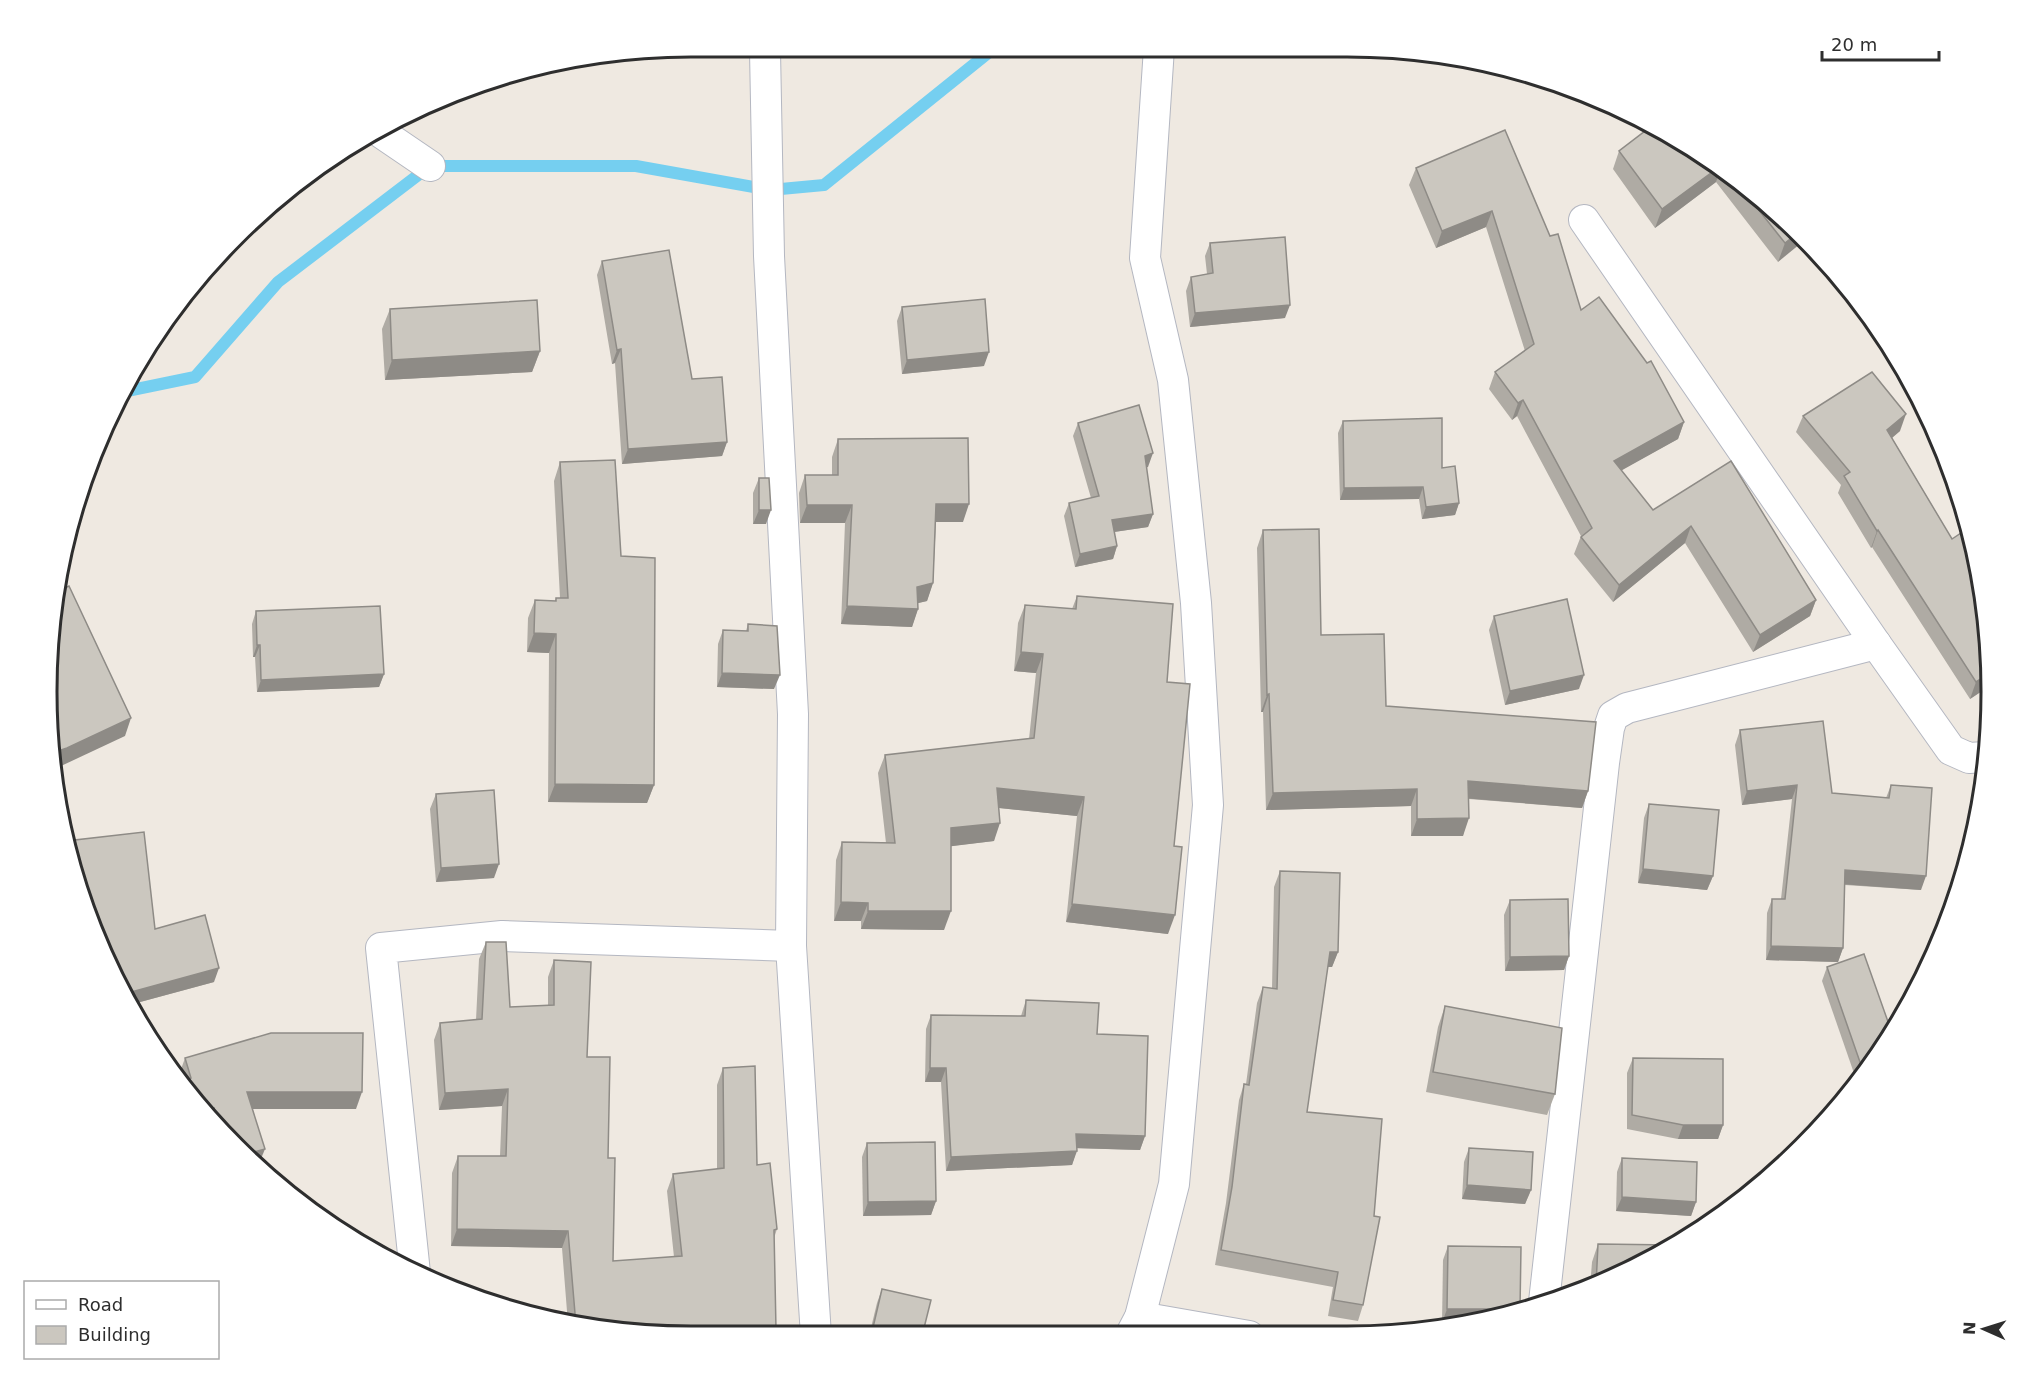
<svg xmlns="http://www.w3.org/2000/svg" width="2038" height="1383" font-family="'DejaVu Sans',sans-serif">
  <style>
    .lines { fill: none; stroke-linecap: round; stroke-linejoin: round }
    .stream { stroke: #75cff0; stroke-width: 12 }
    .minor-casing { stroke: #b4b7c1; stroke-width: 32 }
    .minor { stroke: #fff; stroke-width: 30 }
    .wall { fill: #afaba4 }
    .shaded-wall { fill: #8e8b86 }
    .building { fill: #cbc7bf; stroke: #8e8b86; stroke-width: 1.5 }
    .rim { fill: none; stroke: #2e2e2e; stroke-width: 3 }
  </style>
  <rect width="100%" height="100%" fill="#efe9e1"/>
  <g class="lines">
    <polyline class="stream" points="127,391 195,377 278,282 430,166 636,166 770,190 824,185 993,49"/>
    <g class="minor-casing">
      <g id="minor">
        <polyline points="765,51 769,256 793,714 791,946 816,1336"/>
        <polyline points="380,132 430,166"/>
        <polyline points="1584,220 1876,644 1951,750 1969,758 1985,757"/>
        <polyline points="415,1273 381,948 502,936 791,946"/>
        <polyline points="1544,1302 1604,763 1609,728 1613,716 1627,708 1876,644"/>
        <polyline points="1140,1317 1249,1336"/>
        <polyline points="1130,1336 1140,1317 1174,1184 1208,805 1196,603 1173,380 1145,258 1159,48"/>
      </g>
    </g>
    <use href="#minor" class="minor"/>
  </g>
  <g class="wall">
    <polygon points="1505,130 1581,310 1684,422 1678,439 1621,470 1653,510 1731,461 1816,600 1810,616 1753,652 1685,543 1613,602 1574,554 1581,536 1517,416 1512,420 1489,389 1495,372 1525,351 1486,227 1436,248 1409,185 1416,168"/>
    <polygon points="1619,151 1705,155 1802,235 1778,262 1716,182 1655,228 1613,169"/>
    <polygon points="1210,243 1285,318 1190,327 1186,291 1191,277 1207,274 1205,256"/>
    <polygon points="602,261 692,379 727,442 722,456 622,464 615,363 612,364 597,275"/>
    <polygon points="902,307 984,366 902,374 897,321"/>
    <polygon points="390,309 540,351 532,372 385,380 382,329"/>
    <polygon points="1803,416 1900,431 1892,438 1952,539 1979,565 1991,685 1970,699 1872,547 1871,548 1838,493 1841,485 1796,432"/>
    <polygon points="1343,421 1442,468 1459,503 1455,515 1422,519 1419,499 1340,500 1338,433"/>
    <polygon points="1078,423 1148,467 1146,467 1153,514 1148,527 1114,532 1117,546 1113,559 1075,567 1064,516 1069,503 1091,498 1073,436"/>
    <polygon points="838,439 963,522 936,522 933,583 927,601 918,603 918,609 912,627 841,624 845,523 800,523 799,493 805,475 832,475 832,457"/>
    <polygon points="560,462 621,556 654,785 647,803 548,802 549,653 527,652 528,618 535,600 555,601 556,598 560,598 554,481"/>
    <polygon points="759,478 766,524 753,524 753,493"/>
    <polygon points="1263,530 1321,635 1386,706 1588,791 1582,808 1469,799 1463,836 1411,836 1411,806 1266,810 1263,712 1261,712 1257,548"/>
    <polygon points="1077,596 1167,682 1174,846 1168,934 1066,922 1077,816 999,808 994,841 951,846 944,930 861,929 861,921 834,921 836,860 842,842 886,843 878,773 885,755 1029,739 1036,673 1014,671 1018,623 1025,605 1072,609"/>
    <polygon points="256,611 384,674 379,687 257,692 255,657 253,657 252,624"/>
    <polygon points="1494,616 1579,689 1505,705 1489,630"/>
    <polygon points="748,624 774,689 717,687 718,644 723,630 746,631"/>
    <polygon points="1740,730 1832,793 1886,798 1891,785 1921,890 1845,885 1843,948 1838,962 1766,960 1767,913 1772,899 1781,899 1792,799 1742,805 1735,745"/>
    <polygon points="436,794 494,878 436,882 430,809"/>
    <polygon points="1649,804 1713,876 1707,890 1638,883 1644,818"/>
    <polygon points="75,840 155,929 214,982 129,1005 81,899 71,861 70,854"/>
    <polygon points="1280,871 1338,952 1332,967 1328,967 1307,1112 1363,1305 1358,1321 1328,1316 1333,1287 1215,1265 1226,1203 1239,1100 1244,1084 1246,1084 1257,1003 1263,987 1272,989 1274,887"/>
    <polygon points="1510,900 1569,956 1564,970 1505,971 1504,915"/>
    <polygon points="486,942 510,1007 548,1005 548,977 554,960 587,1057 608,1158 613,1261 674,1257 667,1191 673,1174 717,1169 717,1085 723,1068 757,1165 777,1229 774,1238 776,1329 773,1336 692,1336 568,1324 562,1248 451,1246 452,1173 458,1156 500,1156 502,1106 439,1110 434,1040 440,1023 476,1020 479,959"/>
    <polygon points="1827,967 1892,1033 1856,1079 1822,981"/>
    <polygon points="1026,1000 1097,1034 1145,1136 1140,1150 1077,1148 1072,1165 946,1171 941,1082 925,1082 926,1029 931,1015 1021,1016"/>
    <polygon points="1445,1006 1555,1094 1547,1115 1426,1092 1438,1027"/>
    <polygon points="185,1058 356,1109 253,1109 258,1166 236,1148 179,1075"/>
    <polygon points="1633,1058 1723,1125 1718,1139 1678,1139 1627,1129 1627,1073"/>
    <polygon points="867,1143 936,1201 931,1215 863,1216 862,1157"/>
    <polygon points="1469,1148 1531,1190 1525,1204 1462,1199 1464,1162"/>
    <polygon points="1622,1158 1696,1202 1691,1216 1616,1211 1617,1172"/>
    <polygon points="1598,1244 1673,1245 1590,1288 1592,1262"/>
    <polygon points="1448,1246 1521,1247 1442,1323 1443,1260"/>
    <polygon points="882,1289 922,1336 869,1336 877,1303"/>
  </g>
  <g class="shaded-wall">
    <polygon points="1719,167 1721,168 1716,182 1655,228 1662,209"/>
    <polygon points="1492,211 1486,227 1436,248 1442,231"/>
    <polygon points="1799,232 1806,239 1778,262 1785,243"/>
    <polygon points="1290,305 1285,318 1190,327 1195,313"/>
    <polygon points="621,349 615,363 612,364 617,350"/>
    <polygon points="540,351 532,372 385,380 392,360"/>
    <polygon points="989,352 984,366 902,374 907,360"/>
    <polygon points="1523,400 1517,416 1512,420 1518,403"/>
    <polygon points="1906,414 1900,431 1881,447 1887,430"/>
    <polygon points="1684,422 1678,439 1608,478 1614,461"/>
    <polygon points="727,442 722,456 622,464 628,449"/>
    <polygon points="1153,453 1148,467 1140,469 1145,456"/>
    <polygon points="1423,487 1419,499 1340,500 1344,488"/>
    <polygon points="1459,503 1455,515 1422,519 1426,507"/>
    <polygon points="936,504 969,504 963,522 930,522"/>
    <polygon points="807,505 852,505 845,523 800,523"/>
    <polygon points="759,510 771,510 766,524 753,524"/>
    <polygon points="1153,514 1148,527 1107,533 1112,520"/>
    <polygon points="1691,526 1685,543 1613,602 1619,585"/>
    <polygon points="1878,530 1872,547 1871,548 1877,531"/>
    <polygon points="1117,546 1113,559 1075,567 1080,554"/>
    <polygon points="933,583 927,601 910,605 917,587"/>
    <polygon points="1816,600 1810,616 1753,652 1760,635"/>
    <polygon points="847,606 918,609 912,627 841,624"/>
    <polygon points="534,633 556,634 549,653 527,652"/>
    <polygon points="257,645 260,645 255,657 253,657"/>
    <polygon points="1021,652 1043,654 1036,673 1014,671"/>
    <polygon points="722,673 780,675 774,689 717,687"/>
    <polygon points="1990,673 1991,685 1970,699 1976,682"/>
    <polygon points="384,674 379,687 257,692 261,680"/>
    <polygon points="1584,675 1579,689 1505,705 1510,691"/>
    <polygon points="1269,694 1263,712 1261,712 1267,695"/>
    <polygon points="131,718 125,736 61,766 56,767 55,752"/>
    <polygon points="1468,781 1588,791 1582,808 1462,798"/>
    <polygon points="555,784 654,785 647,803 548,802"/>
    <polygon points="1797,785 1792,799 1742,805 1747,791"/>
    <polygon points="997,788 1084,797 1077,816 990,807"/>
    <polygon points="1417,789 1411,806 1266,810 1273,793"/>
    <polygon points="1469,818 1463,836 1411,836 1417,819"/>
    <polygon points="1000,823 994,841 945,847 951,828"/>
    <polygon points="499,864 494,878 436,882 441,868"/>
    <polygon points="1643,869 1713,876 1707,890 1638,883"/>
    <polygon points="1845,870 1926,876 1921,890 1840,884"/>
    <polygon points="841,902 868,903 861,921 834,921"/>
    <polygon points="1072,904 1175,915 1168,934 1066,922"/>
    <polygon points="868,911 951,911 944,930 861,929"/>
    <polygon points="1771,946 1843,948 1838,962 1766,960"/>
    <polygon points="1330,952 1338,952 1332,967 1325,967"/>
    <polygon points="1569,956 1564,970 1505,971 1510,957"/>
    <polygon points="219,968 214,982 129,1005 124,994"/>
    <polygon points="1875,1060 1860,1077 1856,1079 1861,1065"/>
    <polygon points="930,1068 946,1068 941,1082 925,1082"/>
    <polygon points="508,1089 502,1106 439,1110 445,1093"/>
    <polygon points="247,1092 362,1092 356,1109 241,1109"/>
    <polygon points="214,1108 212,1116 207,1110"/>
    <polygon points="1683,1125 1723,1125 1718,1139 1678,1139"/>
    <polygon points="1076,1134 1145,1136 1140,1150 1071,1148"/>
    <polygon points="265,1149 258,1166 257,1166 244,1155"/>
    <polygon points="1077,1151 1072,1165 946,1171 951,1157"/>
    <polygon points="1467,1185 1531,1190 1525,1204 1462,1199"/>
    <polygon points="1622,1197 1696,1202 1691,1216 1616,1211"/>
    <polygon points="936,1201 931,1215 863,1216 868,1202"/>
    <polygon points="457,1229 568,1231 562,1248 451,1246"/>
    <polygon points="1447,1309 1520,1309 1475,1323 1442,1323"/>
    <polygon points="644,1328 642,1332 622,1330"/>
    <polygon points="776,1329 773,1336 692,1336 644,1332"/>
  </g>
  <g class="building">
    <polygon points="1653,125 1705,155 1719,167 1662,209 1619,151"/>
    <polygon points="1505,130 1550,236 1558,234 1581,310 1599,297 1647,363 1651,361 1684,422 1614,461 1653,510 1731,461 1816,600 1760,635 1691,526 1619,585 1581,537 1592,528 1523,400 1518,403 1495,372 1534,344 1492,211 1442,231 1416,168"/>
    <polygon points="1735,180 1799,232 1785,243"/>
    <polygon points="1285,237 1290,305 1195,313 1191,277 1213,273 1210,243"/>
    <polygon points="669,250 692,379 722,377 727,442 628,449 621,349 617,350 602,261"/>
    <polygon points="985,299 989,352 907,360 902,307"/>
    <polygon points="537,300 540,351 392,360 390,309"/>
    <polygon points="1872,372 1906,414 1887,430 1952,539 1967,529 1969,531 1979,565 1990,673 1976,682 1878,530 1877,531 1844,476 1850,472 1803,416"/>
    <polygon points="1139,405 1153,453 1145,456 1153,514 1112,520 1117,546 1080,554 1069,503 1099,496 1078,423"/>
    <polygon points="1442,418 1442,468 1455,466 1459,503 1426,507 1423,487 1344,488 1343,421"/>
    <polygon points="968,438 969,504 936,504 933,583 917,587 918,609 847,606 852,505 807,505 805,475 838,475 838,439"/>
    <polygon points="615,460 621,556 655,558 654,785 555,784 556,634 534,633 535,600 556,601 556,598 568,598 560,462"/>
    <polygon points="759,478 769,478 771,510 759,510"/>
    <polygon points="1319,529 1321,635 1384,634 1386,706 1596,722 1588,791 1468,781 1469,818 1417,819 1417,789 1273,793 1269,694 1267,695 1263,530"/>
    <polygon points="69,586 131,718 67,748 55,752 48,649 57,592"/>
    <polygon points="1077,596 1173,604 1167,682 1190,684 1174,846 1182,847 1175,915 1072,904 1084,797 997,788 1000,823 951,828 951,911 868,911 868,903 841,902 842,842 895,843 885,755 1034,738 1043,654 1021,652 1025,605 1076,609"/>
    <polygon points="1567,599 1584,675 1510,691 1494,616"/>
    <polygon points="380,606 384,674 261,680 260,645 257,645 256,611"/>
    <polygon points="748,624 777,626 780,675 722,673 723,630 748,631"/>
    <polygon points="1823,721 1832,793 1889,798 1891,785 1932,788 1926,876 1845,870 1843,948 1771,946 1772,899 1785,899 1797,785 1747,791 1740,730"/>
    <polygon points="494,790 499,864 441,868 436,794"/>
    <polygon points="1649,804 1719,810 1713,876 1643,869"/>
    <polygon points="144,832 155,929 205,915 219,968 124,994 82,902 75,840"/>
    <polygon points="1280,871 1340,873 1338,952 1330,952 1307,1112 1382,1119 1374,1216 1380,1217 1363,1305 1333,1300 1338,1272 1221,1250 1232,1187 1244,1084 1249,1085 1263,987 1277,989"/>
    <polygon points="1568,899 1569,956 1510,957 1510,900"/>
    <polygon points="486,942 506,942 510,1007 554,1005 554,960 591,962 587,1057 610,1057 608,1158 615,1158 613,1261 682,1256 673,1174 724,1168 723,1068 755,1066 757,1165 770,1163 777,1229 774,1230 776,1329 644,1331 644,1328 622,1330 576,1325 568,1231 457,1229 458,1156 506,1156 508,1089 445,1093 440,1023 482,1019"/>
    <polygon points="1864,954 1892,1033 1883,1050 1875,1060 1861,1065 1827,967"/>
    <polygon points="1026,1000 1099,1003 1097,1034 1148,1036 1145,1136 1076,1134 1077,1151 951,1157 946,1068 930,1068 931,1015 1025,1016"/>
    <polygon points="1445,1006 1562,1028 1555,1094 1433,1072"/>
    <polygon points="271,1033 363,1033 362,1092 247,1092 265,1149 244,1155 236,1148 221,1129 214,1108 207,1110 184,1081 191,1078 185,1058"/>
    <polygon points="1633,1058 1723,1059 1723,1125 1683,1125 1632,1115"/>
    <polygon points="935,1142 936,1201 868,1202 867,1143"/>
    <polygon points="1469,1148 1533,1152 1531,1190 1467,1185"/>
    <polygon points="1622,1158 1697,1162 1696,1202 1622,1197"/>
    <polygon points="1598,1244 1673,1245 1596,1286"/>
    <polygon points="1448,1246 1521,1247 1520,1309 1447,1309"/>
    <polygon points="882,1289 931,1300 922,1336 871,1336"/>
  </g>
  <path d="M0 0H2038V1383H0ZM691 57H1347A634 634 0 0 1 1981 691V692A634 634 0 0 1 1347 1326H691A634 634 0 0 1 57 692V691A634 634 0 0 1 691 57Z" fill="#fff" fill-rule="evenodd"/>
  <path class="rim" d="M691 57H1347A634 634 0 0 1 1981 691V692A634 634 0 0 1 1347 1326H691A634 634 0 0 1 57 692V691A634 634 0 0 1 691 57Z"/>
  <rect x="24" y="1281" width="195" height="78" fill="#ffffff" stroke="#ababab" stroke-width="1.5"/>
  <rect x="36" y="1300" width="30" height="9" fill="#ffffff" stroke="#ababab" stroke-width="1.5"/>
  <text x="78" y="1311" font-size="18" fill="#2e2e2e">Road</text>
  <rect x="36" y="1326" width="30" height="18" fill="#cbc7bf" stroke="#ababab" stroke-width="1.5"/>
  <text x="78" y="1341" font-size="18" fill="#2e2e2e">Building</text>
  <g transform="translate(1984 1329) rotate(273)" stroke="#ffffff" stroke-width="4.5" paint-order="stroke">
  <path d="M0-4.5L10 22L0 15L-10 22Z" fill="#2e2e2e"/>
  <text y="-9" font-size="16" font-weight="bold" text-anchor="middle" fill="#2e2e2e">N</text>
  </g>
  <path d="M1822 51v9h117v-9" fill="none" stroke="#2e2e2e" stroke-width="3"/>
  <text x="1831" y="51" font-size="18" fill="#2e2e2e" stroke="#ffffff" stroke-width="4.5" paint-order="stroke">20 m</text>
</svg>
